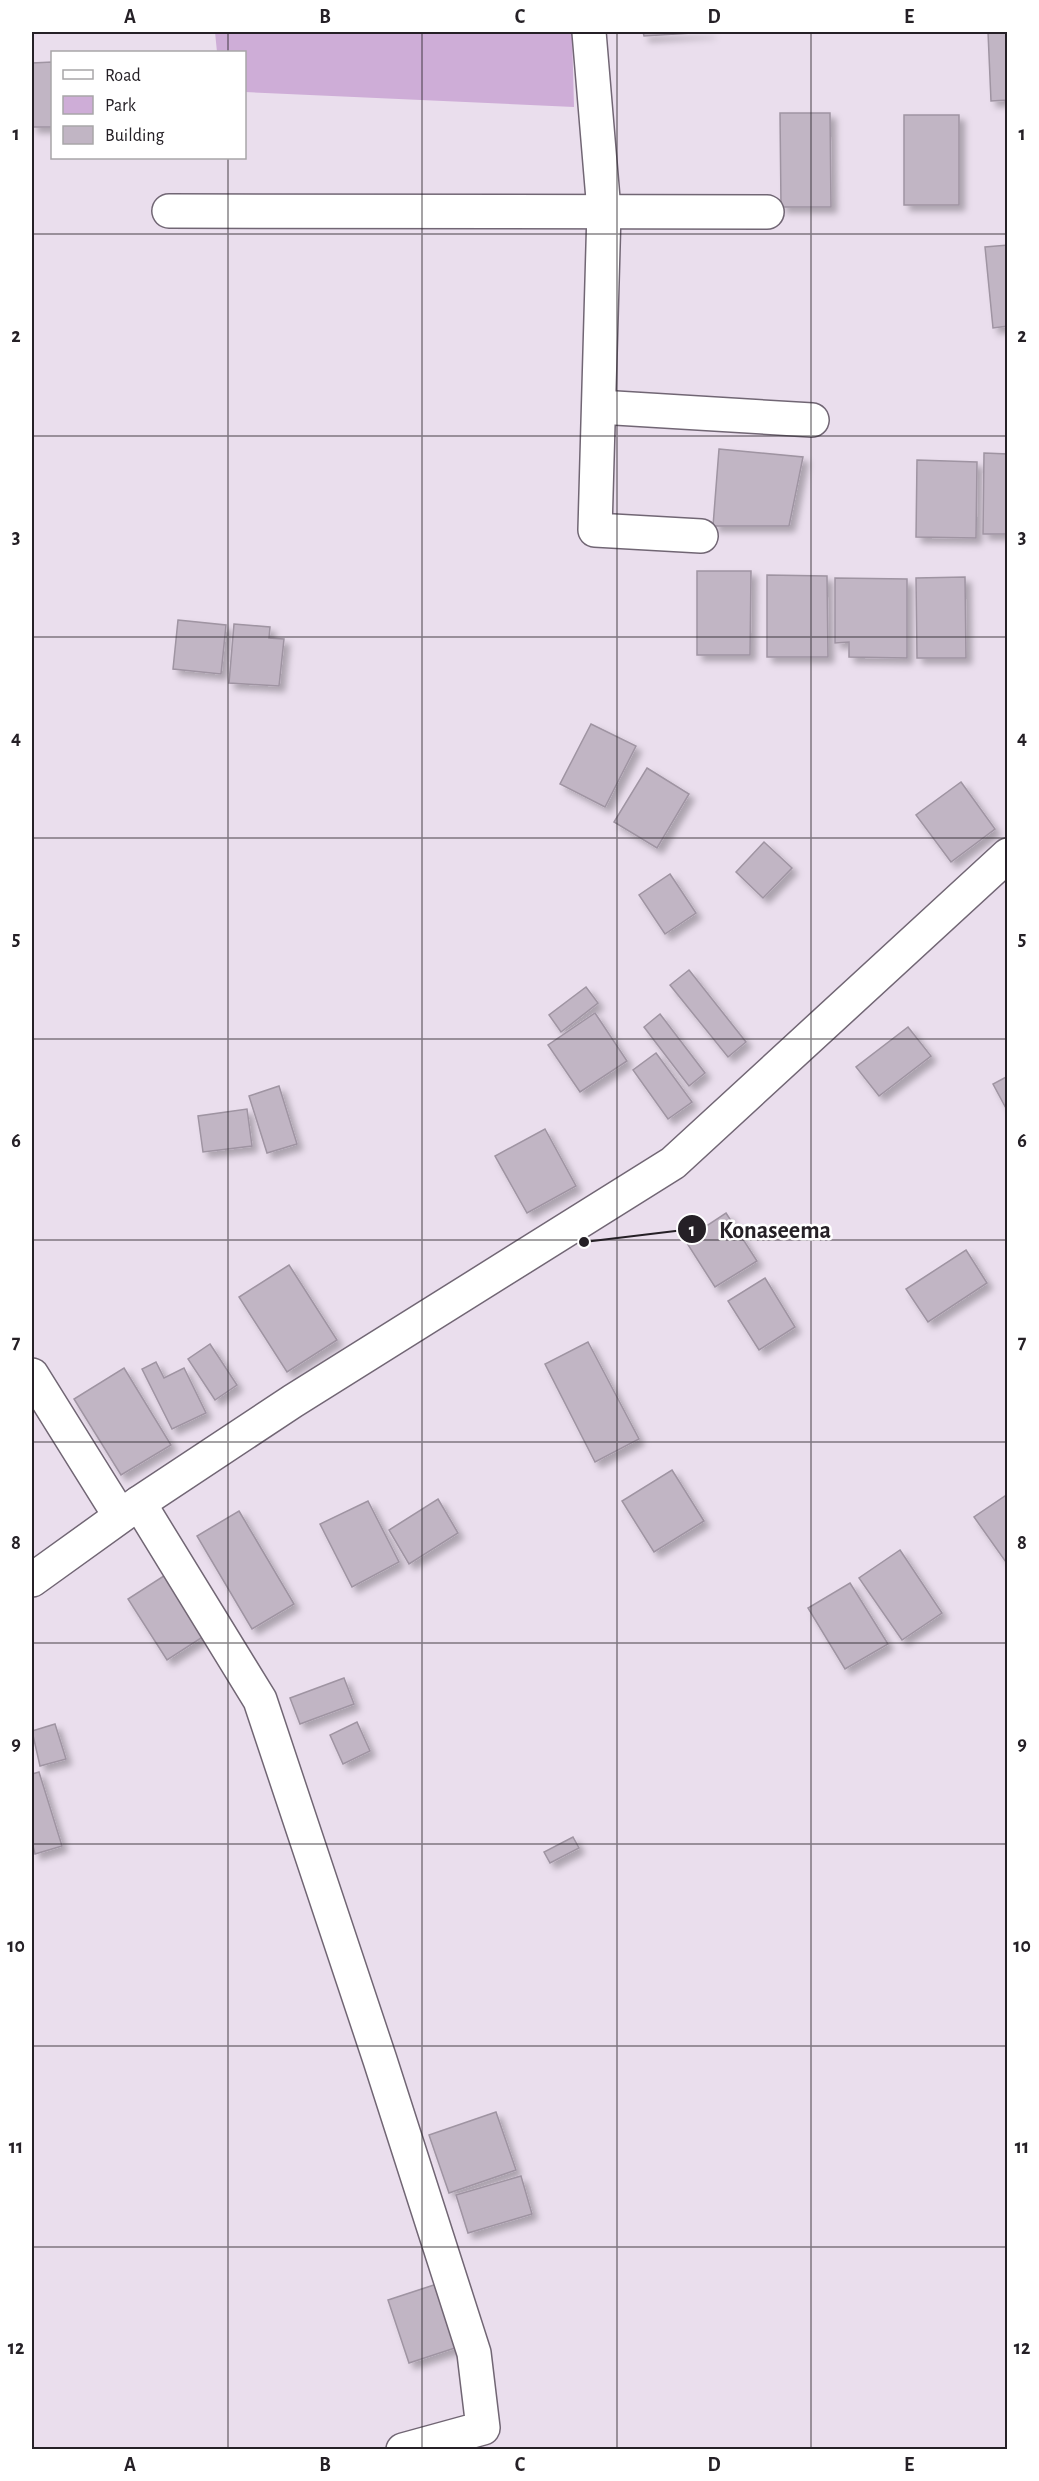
<svg xmlns="http://www.w3.org/2000/svg" width="1039" height="2481" font-family="'Alegreya Sans',sans-serif">
  <style>
    .green { fill: #ceadd7 }
    .building { fill: #c1b5c4; stroke: #9f94a2; stroke-width: 1.5; filter: url(#shadow) }
    .lines { fill: none; stroke-linecap: round; stroke-linejoin: round }
    .street-casing { stroke: #716674; stroke-width: 36 }
    .secondary-casing { stroke: #716674; stroke-width: 36 }
    .street { stroke: #fff; stroke-width: 33 }
    .secondary { stroke: #fff; stroke-width: 33 }
    .grid { fill: none; stroke: #252026; stroke-width: 1.5; stroke-opacity: 0.55 }
    .leader { fill: none; stroke: #252026; stroke-width: 2 }
    .callout-dot { fill: #252026; stroke: #fff; stroke-width: 2 }
    .mark-label { font-size: 18px; text-anchor: middle; font-weight: bold; fill: #fff }
    .callout-label { font-size: 24px; text-anchor: middle; font-weight: bold; fill: #252026; stroke: #fff; stroke-width: 5; stroke-linejoin: round; paint-order: stroke }
    .neatline { fill: none; stroke: #252026; stroke-width: 2 }
    .grid-label { font-size: 20px; text-anchor: middle; font-weight: bold; fill: #252026 }
  </style>
  <defs>
    <filter id="shadow"><feDropShadow dx="5.5" dy="5.5" stdDeviation="3" flood-color="#0004"/></filter>
  </defs>
  <rect width="100%" height="100%" fill="#eadeed"/>
  <polygon class="green" points="215,32 572,32 574,107 245,92 244,52 217,52"/>
  <g class="building">
    <polygon points="643,32 710,32 644,36"/>
    <polygon points="988,32 1008,32 1008,100 991,101"/>
    <polygon points="52,62 52,127 32,127 32,63"/>
    <polygon points="780,113 830,113 831,207 781,207"/>
    <rect x="904" y="115" width="55" height="90"/>
    <polygon points="1008,245 1008,326 993,328 985,247"/>
    <polygon points="719,449 803,457 789,526 713,526"/>
    <polygon points="984,453 1008,454 1008,534 983,534"/>
    <polygon points="917,460 977,462 976,538 916,537"/>
    <polygon points="697,571 751,571 750,655 697,655"/>
    <polygon points="767,575 827,576 828,657 767,657"/>
    <polygon points="965,577 966,658 917,658 916,578"/>
    <polygon points="835,578 907,579 907,658 849,657 849,642 835,643"/>
    <polygon points="178,620 226,625 221,674 173,669"/>
    <polygon points="234,624 270,627 269,638 284,639 279,686 229,683"/>
    <polygon points="591,724 636,746 605,807 560,784"/>
    <polygon points="647,768 689,794 657,848 614,822"/>
    <polygon points="961,782 995,829 951,862 916,815"/>
    <polygon points="764,842 792,868 763,898 736,872"/>
    <polygon points="670,874 696,913 665,934 639,895"/>
    <polygon points="689,970 746,1042 728,1057 670,985"/>
    <polygon points="586,987 598,1003 561,1032 549,1015"/>
    <polygon points="595,1013 627,1061 580,1092 548,1045"/>
    <polygon points="660,1014 705,1073 689,1086 644,1027"/>
    <polygon points="908,1027 931,1056 879,1096 856,1067"/>
    <polygon points="656,1053 692,1102 668,1119 633,1070"/>
    <polygon points="1008,1076 1008,1112 993,1084"/>
    <polygon points="279,1086 297,1144 267,1153 249,1096"/>
    <polygon points="247,1109 252,1146 203,1152 198,1116"/>
    <polygon points="545,1129 576,1186 527,1213 495,1156"/>
    <polygon points="726,1213 757,1261 715,1287 685,1240"/>
    <polygon points="966,1250 987,1283 928,1322 906,1289"/>
    <polygon points="289,1265 337,1340 287,1372 239,1297"/>
    <polygon points="765,1278 795,1327 759,1350 728,1301"/>
    <polygon points="588,1342 639,1439 595,1462 545,1364"/>
    <polygon points="210,1344 237,1385 215,1400 188,1359"/>
    <polygon points="156,1362 164,1378 184,1368 206,1413 172,1429 142,1369"/>
    <polygon points="124,1368 171,1445 121,1475 74,1399"/>
    <polygon points="672,1470 704,1521 654,1552 622,1501"/>
    <polygon points="1008,1494 1008,1565 974,1517"/>
    <polygon points="438,1499 458,1533 409,1564 389,1530"/>
    <polygon points="368,1501 399,1562 352,1587 320,1524"/>
    <polygon points="239,1511 294,1604 252,1629 197,1536"/>
    <polygon points="900,1550 942,1613 902,1640 859,1578"/>
    <polygon points="173,1570 212,1631 167,1660 128,1599"/>
    <polygon points="850,1583 888,1644 845,1669 808,1608"/>
    <polygon points="344,1678 354,1704 300,1724 290,1698"/>
    <polygon points="357,1722 370,1751 343,1764 330,1735"/>
    <polygon points="55,1724 66,1759 40,1766 32,1731"/>
    <polygon points="39,1772 62,1846 35,1854 32,1842 32,1774"/>
    <polygon points="573,1837 579,1848 550,1863 544,1852"/>
    <polygon points="496,2112 516,2170 449,2193 429,2135"/>
    <polygon points="521,2176 532,2214 468,2233 456,2195"/>
    <polygon points="443,2282 464,2345 409,2363 388,2300"/>
  </g>
  <g class="lines">
    <g class="street-casing">
      <g id="street">
        <polyline points="589,32 604,211 595,530 701,536"/>
        <polyline points="169,211 767,212"/>
        <polyline points="599,407 812,420"/>
        <polyline points="32,1375 120,1516"/>
        <polyline points="139,1503 260,1700 380,2060 474,2353 483,2428 403,2450"/>
      </g>
    </g>
    <g class="secondary-casing">
      <polyline id="secondary" points="32,1580 139,1503 293,1401 673,1163 1008,855"/>
    </g>
    <use href="#street" class="street"/>
    <use href="#secondary" class="secondary"/>
  </g>
  <path class="grid" d="M 228,32 L 228,52M 422,32 L 422,2450M 617,32 L 617,2450M 811,32 L 811,2450M 228,158 L 228,2450M 32,234 L 1008,234M 32,436 L 1008,436M 32,637 L 1008,637M 32,838 L 1008,838M 32,1039 L 1008,1039M 32,1240 L 1008,1240M 32,1442 L 1008,1442M 32,1643 L 1008,1643M 32,1844 L 1008,1844M 32,2046 L 1008,2046M 32,2247 L 1008,2247"/>
  <path class="leader" d="M584 1242L692 1229"/>
  <g class="callout-dot">
    <circle cx="584" cy="1242" r="6"/>
    <circle cx="692" cy="1229" r="15"/>
  </g>
  <g class="mark-label">
    <text x="692" y="1236">1</text>
  </g>
  <g class="callout-label">
    <text x="775" y="1238">Konaseema</text>
  </g>
  <rect width="1039" height="2481" fill="none" stroke="#ffffff" stroke-width="66"/>
  <rect x="51" y="51" width="195" height="108" fill="#ffffff" stroke="#a8a6a8" stroke-width="1.5"/>
  <rect x="63" y="70" width="30" height="9" fill="#ffffff" stroke="#a8a6a8" stroke-width="1.5"/>
  <text x="105" y="81" font-size="18" fill="#252026">Road</text>
  <rect x="63" y="96" width="30" height="18" fill="#ceadd7" stroke="#a8a6a8" stroke-width="1.5"/>
  <text x="105" y="111" font-size="18" fill="#252026">Park</text>
  <rect x="63" y="126" width="30" height="18" fill="#c1b5c4" stroke="#a8a6a8" stroke-width="1.5"/>
  <text x="105" y="141" font-size="18" fill="#252026">Building</text>
  <rect x="33" y="33" width="973" height="2415" class="neatline"/>
  <g class="grid-label">
    <text x="130" y="23">A</text>
    <text x="325" y="23">B</text>
    <text x="520" y="23">C</text>
    <text x="714" y="23">D</text>
    <text x="909" y="23">E</text>
    <text x="16" y="140">1</text>
    <text x="1022" y="140">1</text>
    <text x="16" y="342">2</text>
    <text x="1022" y="342">2</text>
    <text x="16" y="543">3</text>
    <text x="1022" y="543">3</text>
    <text x="16" y="744">4</text>
    <text x="1022" y="744">4</text>
    <text x="16" y="945">5</text>
    <text x="1022" y="945">5</text>
    <text x="16" y="1147">6</text>
    <text x="1022" y="1147">6</text>
    <text x="16" y="1348">7</text>
    <text x="1022" y="1348">7</text>
    <text x="16" y="1549">8</text>
    <text x="1022" y="1549">8</text>
    <text x="16" y="1750">9</text>
    <text x="1022" y="1750">9</text>
    <text x="16" y="1952">10</text>
    <text x="1022" y="1952">10</text>
    <text x="16" y="2153">11</text>
    <text x="1022" y="2153">11</text>
    <text x="16" y="2354">12</text>
    <text x="1022" y="2354">12</text>
    <text x="130" y="2471">A</text>
    <text x="325" y="2471">B</text>
    <text x="520" y="2471">C</text>
    <text x="714" y="2471">D</text>
    <text x="909" y="2471">E</text>
  </g>
</svg>
